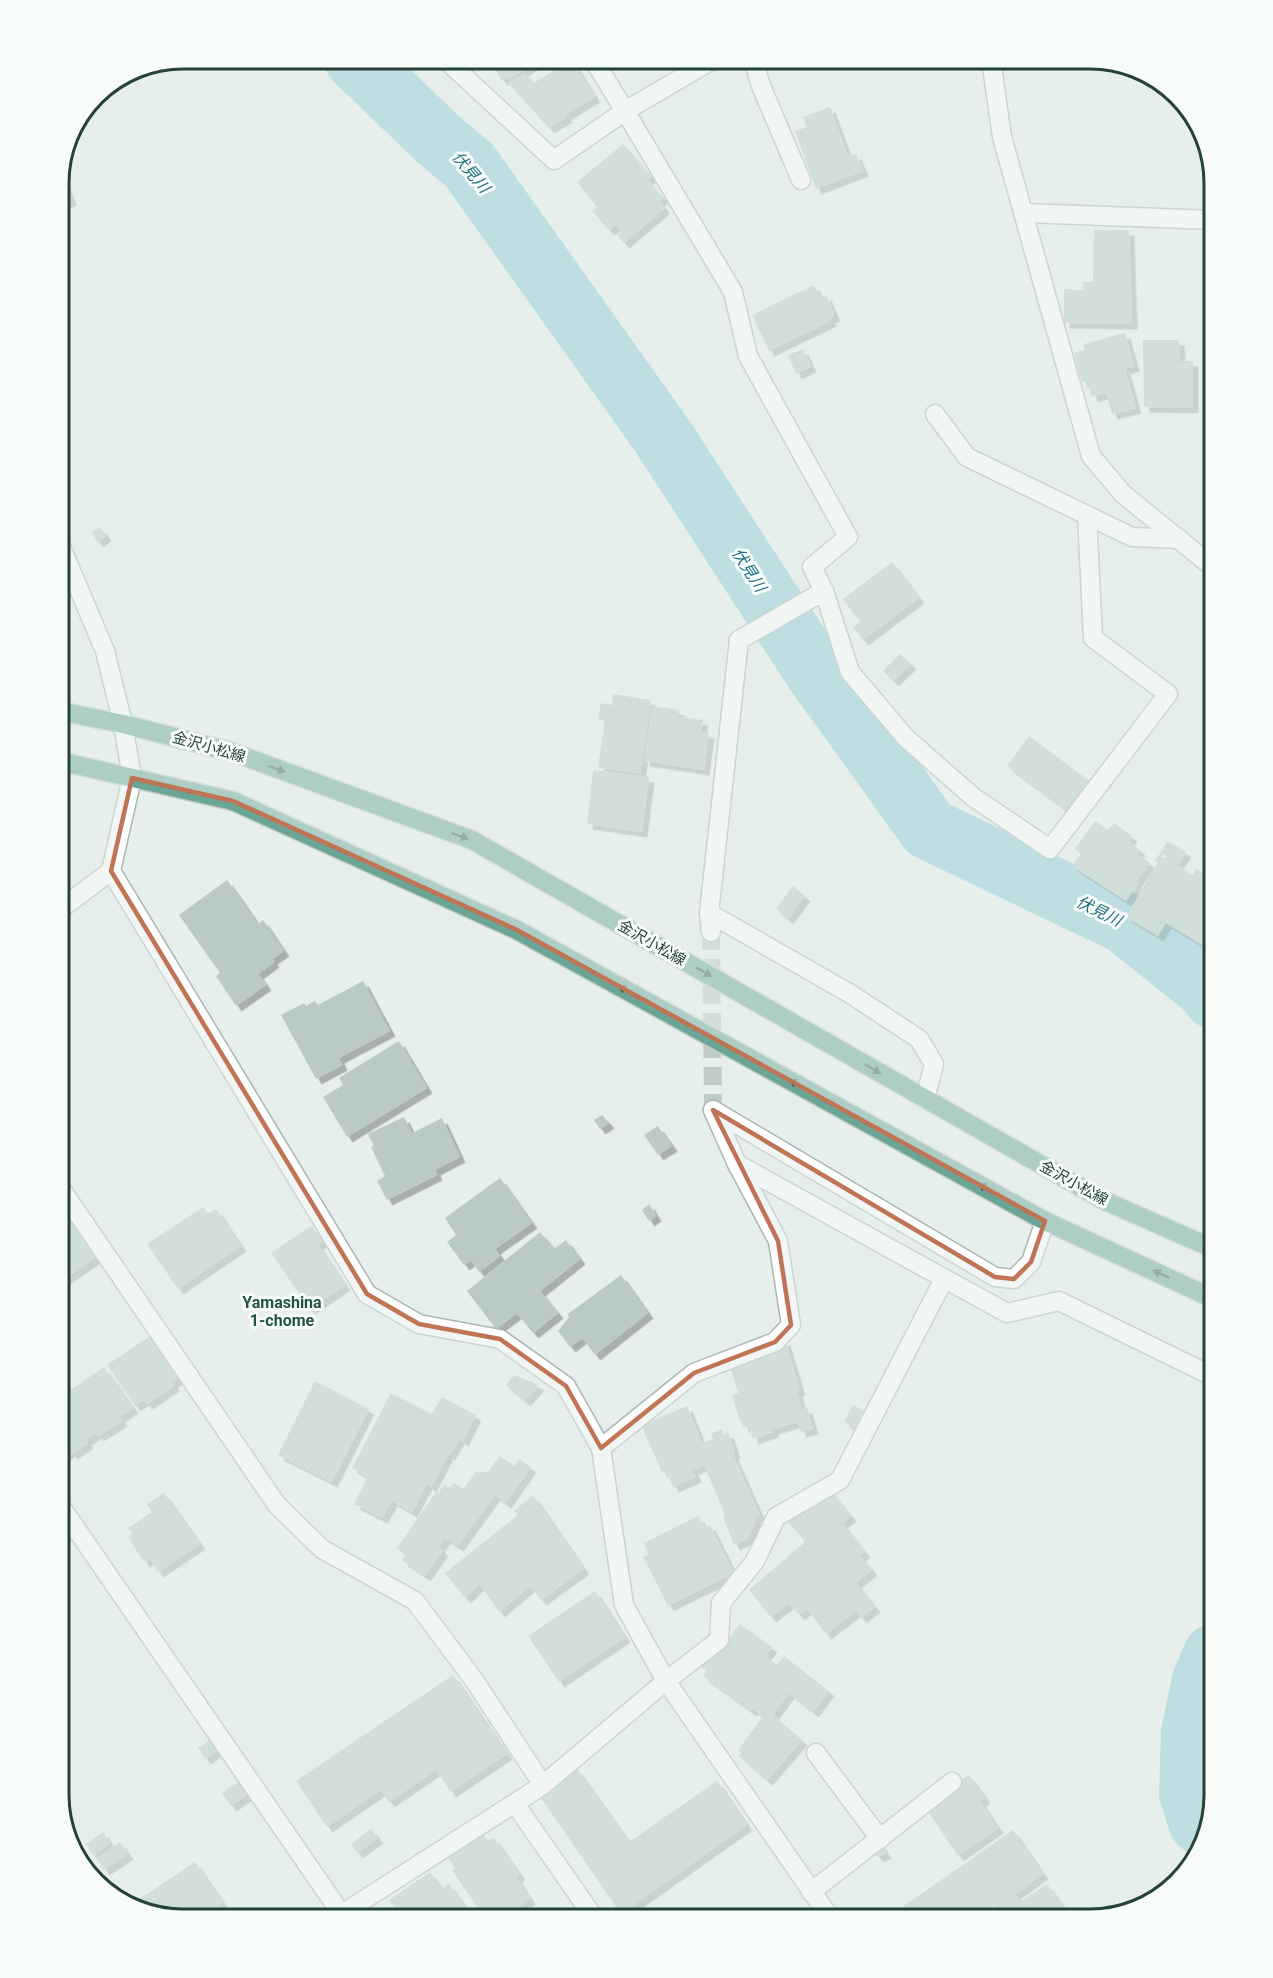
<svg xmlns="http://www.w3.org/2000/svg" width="1273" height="1978" font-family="Roboto,'Noto Sans JP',sans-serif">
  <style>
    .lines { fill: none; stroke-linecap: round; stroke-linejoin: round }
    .river { stroke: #8ec9d4; stroke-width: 62 }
    .building { fill: #bbcac4; filter: url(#shadow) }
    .minor-tunnel { stroke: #bfccc8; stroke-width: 18; stroke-dasharray: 18 9; stroke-linecap: butt }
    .pedestrian-casing { stroke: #a8b8b2; stroke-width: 21 }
    .minor-casing { stroke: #a8b8b2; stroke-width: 21 }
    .primary-casing { stroke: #c2cac8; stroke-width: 21 }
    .pedestrian { stroke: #fff; stroke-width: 18 }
    .minor { stroke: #fff; stroke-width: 18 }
    .primary { stroke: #6aa596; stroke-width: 18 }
    .oneway { fill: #365b51 }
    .marked { fill: none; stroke: #c07456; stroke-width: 4.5; stroke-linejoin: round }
    .labels { text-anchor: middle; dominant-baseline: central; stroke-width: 6; stroke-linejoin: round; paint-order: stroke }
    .street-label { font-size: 15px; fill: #24423a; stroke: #f7fbf9 }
    .water-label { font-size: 16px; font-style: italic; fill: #1c6f80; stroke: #f7fbf9 }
    .neighbourhood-label { font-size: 16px; font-weight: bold; fill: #1f5548; stroke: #f7fbf9 }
    .rim { fill: none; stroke: #24423a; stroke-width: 3 }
  </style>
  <defs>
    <filter id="shadow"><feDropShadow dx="5.5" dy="5.5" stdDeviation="0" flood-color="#0004"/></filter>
  </defs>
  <rect width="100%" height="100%" fill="#e6efeb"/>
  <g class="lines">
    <g class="river">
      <polyline points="355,59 439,140 469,165 663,437 815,671 929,829 1125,923 1210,991 1214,998"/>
      <polyline points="1205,1827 1199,1822 1190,1793 1192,1733 1203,1680 1214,1655"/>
    </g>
  </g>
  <g class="building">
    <polygon points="495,59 542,59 508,80 506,77 502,81 494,67 498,64"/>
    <polygon points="572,60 595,97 565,115 567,117 549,128 508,83 525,73 532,84"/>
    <polygon points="830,107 848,156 856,154 863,171 816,189 795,131 807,127 803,117"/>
    <polygon points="623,144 651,177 647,180 663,198 659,201 665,208 624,243 617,235 622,232 616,225 609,230 592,211 597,207 577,182"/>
    <polygon points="60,171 71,200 59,205 59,175"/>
    <polygon points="1094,230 1129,230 1132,324 1064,323 1064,289 1083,290 1083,282 1093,282"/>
    <polygon points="814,285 820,298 826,295 835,316 830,318 831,321 769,351 752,315"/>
    <polygon points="1125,333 1134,366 1125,369 1136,408 1112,414 1106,393 1092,397 1088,381 1082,383 1074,353 1084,350 1084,344"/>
    <polygon points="1143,340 1179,340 1180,361 1193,361 1193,408 1144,407"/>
    <polygon points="803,349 811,367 796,374 788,355"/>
    <polygon points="100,527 106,536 97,542 91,532"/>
    <polygon points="892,562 919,598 863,640 853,627 860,622 843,599"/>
    <polygon points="900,654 911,664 893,681 883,671"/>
    <polygon points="613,694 651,700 640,774 598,767 605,720 598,719 601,703 612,705"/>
    <polygon points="652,706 679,710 679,717 703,720 701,732 709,733 704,770 644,761"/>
    <polygon points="1029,736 1091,782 1069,812 1007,766"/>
    <polygon points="593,770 649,777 642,832 587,824"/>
    <polygon points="1095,821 1108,830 1114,823 1132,836 1129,841 1140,850 1137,854 1150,863 1136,882 1138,884 1126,901 1072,866 1081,854 1075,849"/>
    <polygon points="1168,841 1186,852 1178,864 1163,854 1162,856 1193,875 1196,869 1214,880 1214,952 1166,923 1158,936 1126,917 1158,862 1155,861"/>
    <polygon points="227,880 258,924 263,920 284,951 272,959 274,962 258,974 266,985 236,1006 216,976 220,973 179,915"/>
    <polygon points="793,886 805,896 788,919 776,909"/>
    <polygon points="363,981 390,1031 339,1058 342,1065 316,1079 281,1015 304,1003 306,1006 315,1001 318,1005"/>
    <polygon points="399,1041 427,1088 347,1137 323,1097 343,1085 339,1078"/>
    <polygon points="602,1115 609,1123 600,1129 594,1120"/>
    <polygon points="404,1117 412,1133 442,1118 460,1157 435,1170 437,1175 387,1200 377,1181 385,1176 371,1147 374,1146 368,1134"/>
    <polygon points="658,1126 672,1146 658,1155 644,1135"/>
    <polygon points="500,1178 532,1223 495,1249 500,1256 479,1272 471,1260 464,1265 447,1242 456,1235 445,1218"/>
    <polygon points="649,1204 656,1216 649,1221 642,1210"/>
    <polygon points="203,1207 208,1214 216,1209 241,1246 178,1289 147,1244"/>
    <polygon points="72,1212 101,1254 59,1283 59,1221"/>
    <polygon points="311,1226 322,1242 318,1245 345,1285 310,1309 271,1253"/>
    <polygon points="540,1232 554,1249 566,1240 580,1259 540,1291 558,1313 533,1333 517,1313 496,1329 467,1291"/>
    <polygon points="621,1275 648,1313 595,1355 582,1338 570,1347 558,1331 569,1317 568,1314"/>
    <polygon points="153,1334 182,1376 172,1383 174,1386 147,1404 144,1400 135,1406 107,1365"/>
    <polygon points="785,1340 800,1390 797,1391 802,1409 807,1408 813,1429 801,1432 798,1422 773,1429 773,1432 753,1439 749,1425 743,1427 742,1421 740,1422 732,1395 738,1393 727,1357"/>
    <polygon points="104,1367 133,1408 119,1417 122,1421 98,1436 97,1433 86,1440 88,1443 72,1454 70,1451 60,1458 59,1455 59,1398"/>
    <polygon points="514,1375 539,1385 525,1401 506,1385"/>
    <polygon points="315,1381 369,1409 332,1482 278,1455"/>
    <polygon points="391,1393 432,1414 442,1397 476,1415 463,1441 459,1439 450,1455 448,1454 431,1487 427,1484 412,1512 392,1501 382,1518 354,1504 368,1477 352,1468"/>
    <polygon points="853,1405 867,1412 858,1430 844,1422"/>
    <polygon points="687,1406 702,1443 713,1439 711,1434 722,1429 724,1434 728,1432 735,1453 733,1455 760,1515 755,1517 756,1521 748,1539 734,1545 723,1517 725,1515 704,1465 693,1470 696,1477 673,1487 666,1470 662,1472 641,1425"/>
    <polygon points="500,1456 515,1466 519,1459 531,1467 506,1503 495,1495 458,1546 445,1538 439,1547 443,1551 425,1576 402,1560 406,1555 397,1548 436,1492 438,1493 444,1485 450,1488 454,1483 463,1489 477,1471 480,1473 482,1471 487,1473"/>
    <polygon points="828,1488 851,1516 842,1523 865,1552 860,1556 872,1570 856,1583 875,1607 861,1618 856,1611 826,1634 807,1609 799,1615 789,1603 771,1617 749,1590 805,1542 782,1514"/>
    <polygon points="164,1493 200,1544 158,1572 151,1559 144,1562 129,1539 128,1537 133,1534 128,1528 152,1512 147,1504"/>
    <polygon points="533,1495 584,1569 541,1600 530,1586 499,1612 480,1584 465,1598 445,1573 518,1515 514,1511"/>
    <polygon points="698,1516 704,1527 710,1525 734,1573 668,1606 643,1557 649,1554 644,1543"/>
    <polygon points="595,1591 625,1637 559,1682 528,1636"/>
    <polygon points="740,1624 772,1647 765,1656 777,1665 784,1656 829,1691 813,1712 789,1693 773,1715 802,1740 767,1780 739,1756 741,1753 738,1750 763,1716 753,1709 751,1711 703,1676 707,1671 700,1666 721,1648"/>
    <polygon points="453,1675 507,1754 451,1792 436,1770 389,1802 381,1790 327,1827 296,1781"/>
    <polygon points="213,1738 220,1749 205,1759 198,1748"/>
    <polygon points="577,1769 629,1842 717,1781 747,1825 621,1914 539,1795"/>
    <polygon points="969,1775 985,1798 980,1801 998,1828 958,1856 924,1805"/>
    <polygon points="241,1780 250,1793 231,1806 222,1793"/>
    <polygon points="371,1829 378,1838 357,1853 351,1844"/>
    <polygon points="1013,1830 1043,1874 1015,1894 1020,1902 1047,1884 1072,1919 1011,1919 1000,1904 977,1919 885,1919"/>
    <polygon points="103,1832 110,1844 93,1855 86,1844"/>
    <polygon points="483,1834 488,1841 494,1838 520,1875 516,1877 530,1899 501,1919 485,1919 452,1870 455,1868 448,1858"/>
    <polygon points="120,1842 128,1854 104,1870 97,1859"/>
    <polygon points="880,1843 886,1853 878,1857 872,1849"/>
    <polygon points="195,1862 223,1903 199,1919 175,1919 146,1910 139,1899"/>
    <polygon points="430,1872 442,1889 449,1884 474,1919 403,1919 389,1900"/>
    <polygon points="766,1906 775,1919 746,1919"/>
  </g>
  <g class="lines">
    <polyline class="minor-tunnel" points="711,932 713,1110"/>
    <g class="pedestrian-casing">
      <polyline id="pedestrian" points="739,640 824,591"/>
    </g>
    <g class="minor-casing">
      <g id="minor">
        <polyline points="445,59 554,160 625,111 733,292 748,356 848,537 812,567 824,591 850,672 906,738 973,797 1050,849 1168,694 1093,638 1087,515"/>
        <polyline points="593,59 625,111 714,59"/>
        <polyline points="753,59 761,86 801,180"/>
        <polyline points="991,59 1002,137 1091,456 1123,494 1214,568"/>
        <polyline points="1024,213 1214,220"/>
        <polyline points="935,414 967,457 1132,537 1180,539"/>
        <polyline points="59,542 105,651 123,724 132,778 111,871 367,1294 419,1324 500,1339 566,1386 601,1448 694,1373 775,1342 791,1325 778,1241 737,1164 713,1110"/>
        <polyline points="59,910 111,871"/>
        <polyline points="709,913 849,993 919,1039 934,1064 925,1099"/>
        <polyline points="711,932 709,913 739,640"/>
        <polyline points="713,1110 995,1277 1014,1279 1031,1262 1045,1221"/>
        <polyline points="737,1164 1007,1313 1059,1301 1214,1377"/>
        <polyline points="59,1186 277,1505 322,1549 415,1601 474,1680 543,1785"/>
        <polyline points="601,1448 624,1605 666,1681 831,1919"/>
        <polyline points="59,1504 345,1919"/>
        <polyline points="816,1753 880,1839"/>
        <polyline points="515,1804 595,1919"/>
        <polyline points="811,1892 952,1782"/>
        <polyline points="334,1919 543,1785 666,1681 719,1640 721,1603 755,1561 776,1517 840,1480 944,1279"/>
      </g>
    </g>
    <g class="primary-casing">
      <g id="primary">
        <polyline points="59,711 123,724 232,752 472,840 1103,1200 1214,1249"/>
        <polyline points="59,761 233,801 517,930 1045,1221 1214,1299"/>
      </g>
    </g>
    <use href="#pedestrian" class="pedestrian"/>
    <use href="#minor" class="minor"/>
    <use href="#primary" class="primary"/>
  </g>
  <defs><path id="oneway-solid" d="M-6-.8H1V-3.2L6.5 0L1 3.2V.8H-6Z" transform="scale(1.5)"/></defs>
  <g class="oneway">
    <use href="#oneway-solid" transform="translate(277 769) rotate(20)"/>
    <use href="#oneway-solid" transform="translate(460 836) rotate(20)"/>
    <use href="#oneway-solid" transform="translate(704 972) rotate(30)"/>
    <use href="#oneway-solid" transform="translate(626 990) rotate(-151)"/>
    <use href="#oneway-solid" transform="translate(873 1069) rotate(30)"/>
    <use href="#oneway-solid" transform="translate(797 1084) rotate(-151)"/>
    <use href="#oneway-solid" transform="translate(986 1188) rotate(-151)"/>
    <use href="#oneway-solid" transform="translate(1161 1274) rotate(-155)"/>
  </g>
  <path d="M0 0H1273V1978H0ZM 132,778 L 233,801 L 517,930 L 1045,1221 L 1031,1262 L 1014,1279 L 995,1277 L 713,1110 L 778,1241 L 791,1325 L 775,1342 L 694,1373 L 601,1448 L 566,1386 L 500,1339 L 419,1324 L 367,1294 L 111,871 Z" fill="#e6efeb" fill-opacity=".55" fill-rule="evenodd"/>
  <path class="marked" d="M 132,778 L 233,801 L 517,930 L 1045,1221 L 1031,1262 L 1014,1279 L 995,1277 L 713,1110 L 778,1241 L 791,1325 L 775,1342 L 694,1373 L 601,1448 L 566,1386 L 500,1339 L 419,1324 L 367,1294 L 111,871 Z"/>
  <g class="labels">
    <g class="street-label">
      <text transform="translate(209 747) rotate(16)">金沢小松線</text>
      <text transform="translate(652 943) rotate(30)">金沢小松線</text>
      <text transform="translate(1074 1183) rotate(29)">金沢小松線</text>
    </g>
    <g class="water-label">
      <text transform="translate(471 172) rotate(50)">伏見川</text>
      <text transform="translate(749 570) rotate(57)">伏見川</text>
      <text transform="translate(1099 911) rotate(26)">伏見川</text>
    </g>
    <g class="neighbourhood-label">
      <text x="282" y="1302">Yamashina<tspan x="282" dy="18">1-chome</tspan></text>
    </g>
  </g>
  <path d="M0 0H1273V1978H0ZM183 69H1090A114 114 0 0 1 1204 183V1795A114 114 0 0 1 1090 1909H183A114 114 0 0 1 69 1795V183A114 114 0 0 1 183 69Z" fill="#f7fbf9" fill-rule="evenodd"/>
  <path class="rim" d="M183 69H1090A114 114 0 0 1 1204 183V1795A114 114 0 0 1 1090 1909H183A114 114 0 0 1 69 1795V183A114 114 0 0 1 183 69Z"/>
</svg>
